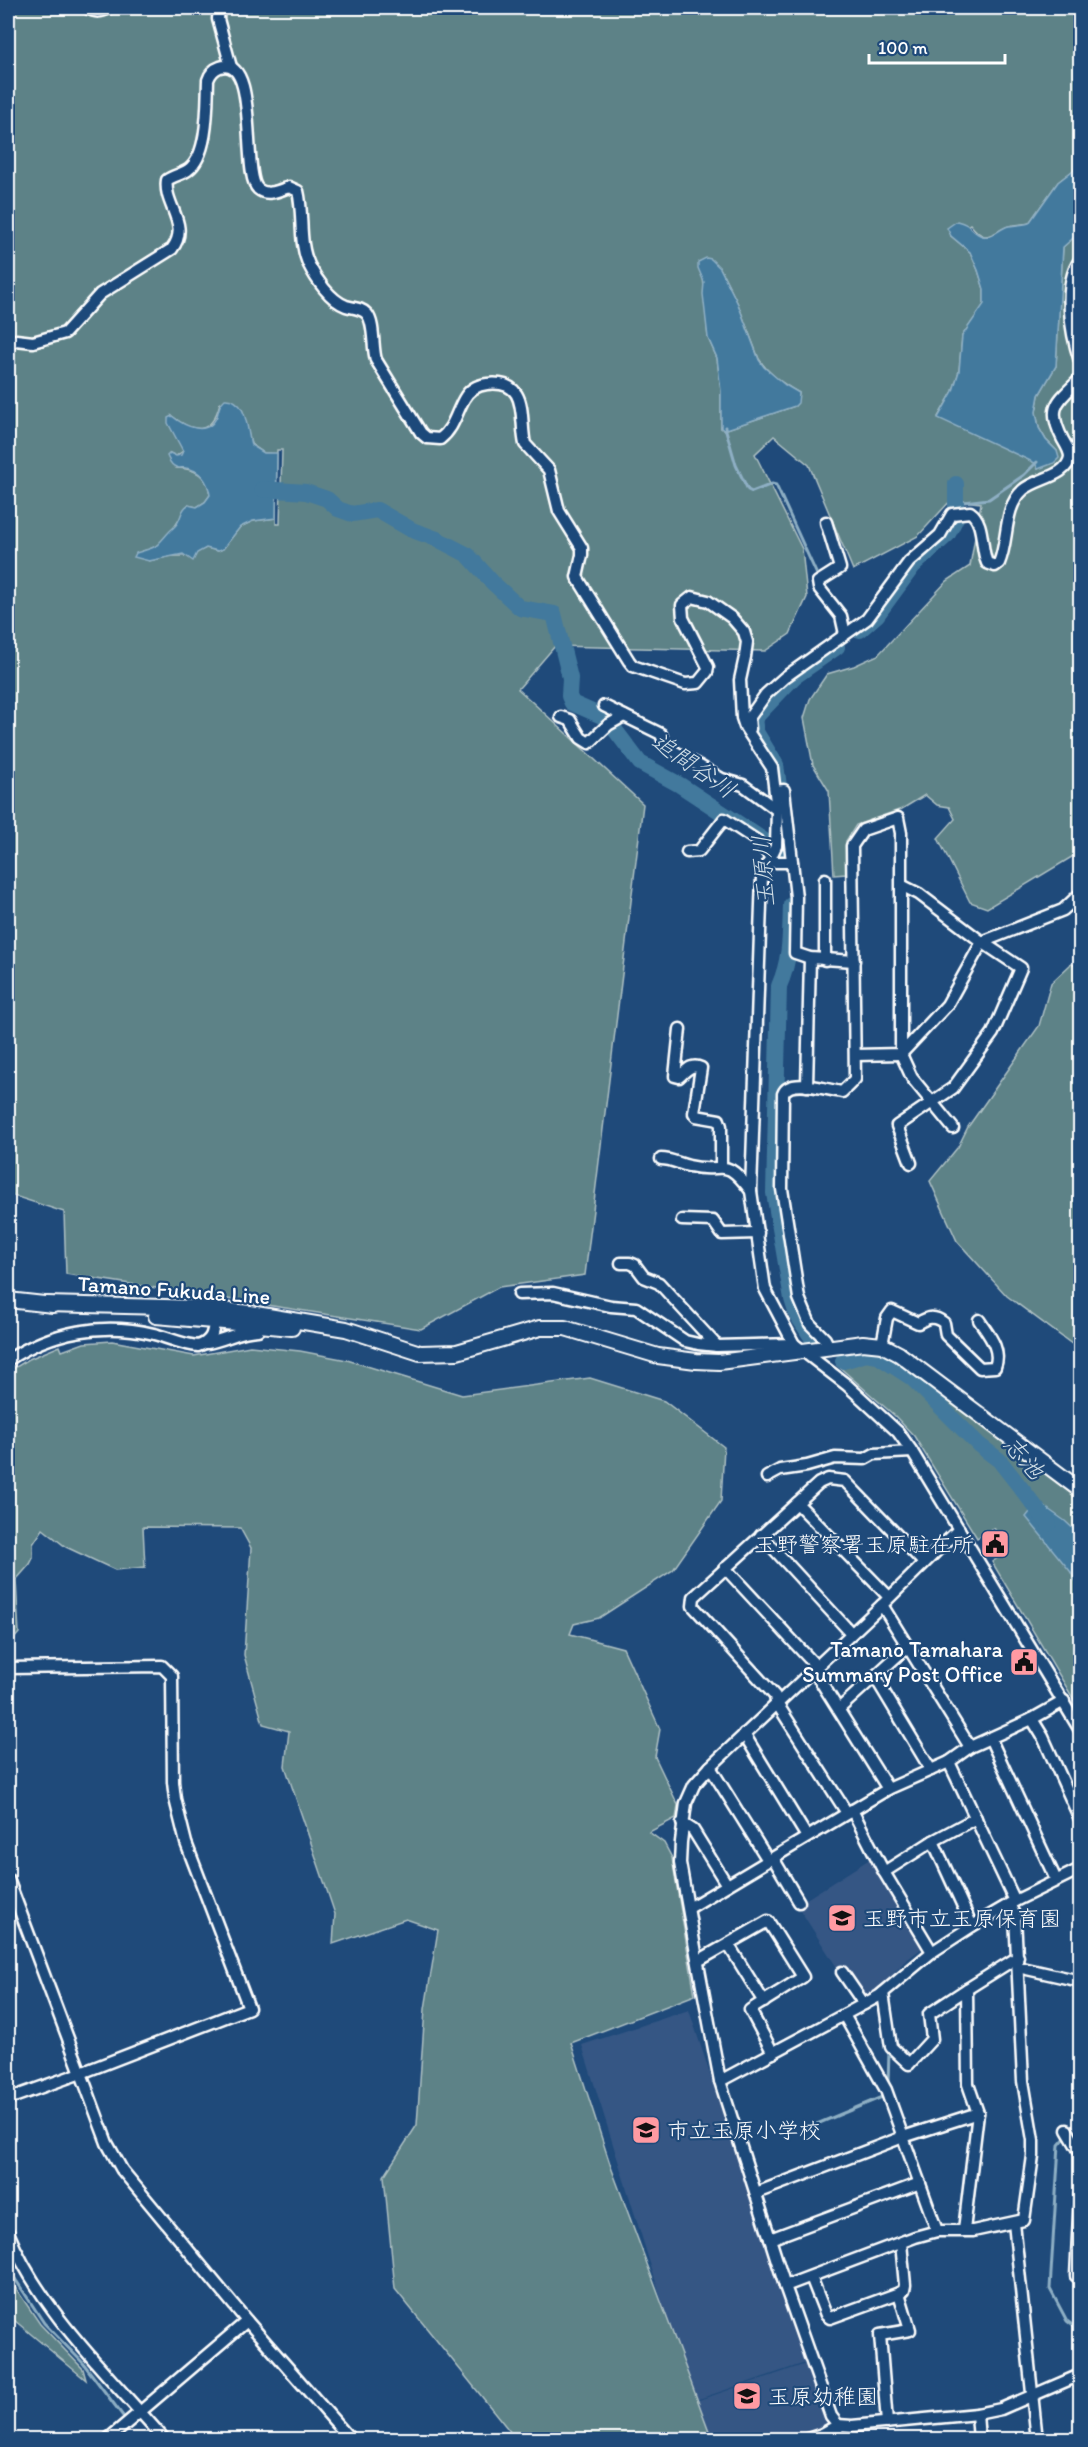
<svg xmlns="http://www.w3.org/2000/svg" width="1088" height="2447" font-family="Itim,'Klee One',sans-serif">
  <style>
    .built { fill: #355684 }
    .green { fill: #5d8287; stroke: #aec0c3; stroke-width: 1.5; fill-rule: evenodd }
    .water { fill: #42799d; stroke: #8eafc4; stroke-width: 1.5 }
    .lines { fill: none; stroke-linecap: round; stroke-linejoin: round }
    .stream { stroke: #8eafc4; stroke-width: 3 }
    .river { stroke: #42799d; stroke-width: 16 }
    .minor-casing { stroke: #fff; stroke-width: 15 }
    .major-casing { stroke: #fff; stroke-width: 18 }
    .minor { stroke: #1f4a7a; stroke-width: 10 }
    .major { stroke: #1f4a7a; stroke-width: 14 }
    .labels { text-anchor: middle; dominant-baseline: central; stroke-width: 4.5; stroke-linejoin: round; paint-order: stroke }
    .street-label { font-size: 22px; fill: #fff; stroke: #1f4a7a }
    .poi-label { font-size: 22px; fill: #fff; stroke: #1f4a7a; text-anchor: start }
    .water-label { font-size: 24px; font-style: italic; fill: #d0dee6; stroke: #1f4a7a }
  </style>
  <rect width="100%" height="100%" fill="#1f4a7a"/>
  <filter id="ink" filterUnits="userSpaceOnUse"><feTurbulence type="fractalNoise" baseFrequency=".0167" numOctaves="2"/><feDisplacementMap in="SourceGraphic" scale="12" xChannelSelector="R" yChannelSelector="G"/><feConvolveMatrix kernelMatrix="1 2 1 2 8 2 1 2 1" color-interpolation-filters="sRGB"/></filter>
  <g filter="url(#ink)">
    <g class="built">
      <polygon points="873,1857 925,1946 904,1962 877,1992 859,2002 797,1905"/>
      <polygon points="689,2010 805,2363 693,2401 582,2045"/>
      <polygon points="806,2364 826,2422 823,2428 790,2439 711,2439 693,2402"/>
    </g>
    <g class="green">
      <path d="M 8,8 L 1080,8 L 1080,165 L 1058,182 L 1029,223 C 1022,225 1012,224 1006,227 C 988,236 985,243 970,224 L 951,236 L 970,252 L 978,270 L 984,289 L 984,305 L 962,336 L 959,371 L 953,391 L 938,417 L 1036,463 L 1038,469 L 1057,451 L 1046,440 L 1039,428 L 1036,412 L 1039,395 L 1056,366 L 1063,247 L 1080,232 L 1080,852 L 987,908 L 970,902 L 938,838 L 955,819 L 949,807 L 937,805 L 925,795 L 902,809 L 856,825 L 846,841 L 846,874 L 834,875 L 829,791 L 813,765 L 804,718 L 810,699 L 827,674 L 854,666 L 878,655 L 947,581 L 970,566 L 981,503 L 951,500 L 918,536 L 853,570 L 809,465 L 774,436 L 755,454 L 802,549 L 807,597 L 790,634 L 765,651 L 555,646 L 518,689 L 643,804 L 585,1275 L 499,1287 L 421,1329 L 66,1274 L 64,1212 L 8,1194 ZM 720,268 L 738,304 L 759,359 C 768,374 784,384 799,393 L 795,406 L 724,430 L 721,428 L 721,391 L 717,358 L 708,338 L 703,276 ZM 220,403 L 242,409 L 251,444 L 264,453 L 277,454 L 276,518 L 253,521 L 240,527 L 223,549 L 218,551 L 206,548 L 188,556 L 171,556 L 149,561 L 142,551 C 165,549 177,523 188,505 L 197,507 L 205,502 L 210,495 C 208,475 194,468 176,468 L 170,453 L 176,456 L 183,451 L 172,416 C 196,435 212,434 220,403 ZM 277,450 L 282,450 L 280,524 L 276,524 Z"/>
      <polygon points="1071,964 1080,967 1080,1350 1007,1296 957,1241 930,1181 958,1147 968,1127 1039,1026 1051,983"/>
      <polygon points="112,1341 194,1356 250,1346 300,1351 347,1360 462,1395 590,1378 664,1401 724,1447 721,1501 673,1570 599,1618 574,1624 570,1634 623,1648 660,1729 655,1757 678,1805 676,1818 649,1832 664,1843 672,1858 695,1995 571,2043 611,2167 712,2439 516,2439 395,2289 384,2176 417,2125 425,2009 438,1930 406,1919 333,1944 335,1914 285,1766 289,1731 263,1724 244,1655 251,1548 240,1528 143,1527 145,1567 115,1570 66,1547 43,1529 33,1544 33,1558 30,1564 16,1580 19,1633 8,1646 8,1372 29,1359 60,1346 62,1351 84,1343"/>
      <path d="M 860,1349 L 873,1349 L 890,1356 L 908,1368 L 924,1386 L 959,1408 L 1080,1500 L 1080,1710 L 992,1562 L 1009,1550 L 994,1528 L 977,1538 L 914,1436 L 895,1416 L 837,1365 C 840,1352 847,1351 860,1349 Z"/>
      <polygon points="8,2277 40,2324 83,2369 86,2380 8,2315"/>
    </g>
    <g class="water">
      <path d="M 1080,165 L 1080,232 L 1063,247 L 1056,366 L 1039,395 L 1036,412 L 1039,428 L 1046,440 L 1057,451 L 1059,458 L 1054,463 L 1038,469 L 1035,463 L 938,418 L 953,391 L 959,371 L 962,336 L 984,304 L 984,289 L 978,270 L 970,252 L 951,236 L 947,228 L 957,221 C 972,225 968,228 978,234 C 991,242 998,228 1009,226 C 1016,225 1022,225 1029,223 L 1058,182 Z"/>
      <polygon points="706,258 711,259 720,268 738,304 759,360 764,367 785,385 799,393 798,403 795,406 724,430 721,428 721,391 717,358 708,338 703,294 704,282 698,268 698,262"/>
      <path d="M 225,399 C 247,398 247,429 251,445 L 264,453 L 277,453 L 276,518 L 253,521 L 240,527 L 223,549 L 218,551 L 206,548 L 197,553 L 193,561 L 183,554 L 149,561 L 134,557 L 136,553 C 158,546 153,550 168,533 C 172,528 176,527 178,522 C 182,515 181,509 188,505 L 197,507 L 205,502 L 210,495 C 208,481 200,470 186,468 C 182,467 179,469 176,467 C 171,466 169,460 167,456 L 170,453 L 176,456 L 181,455 L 183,451 L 168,423 L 168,418 L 172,416 C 184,426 208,438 217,416 C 219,409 219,404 225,399 Z"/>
      <polygon points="1038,1502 1065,1521 1080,1535 1080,1589 1070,1571 1026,1517"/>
    </g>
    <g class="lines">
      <g class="stream">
        <polyline points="725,427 736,465 748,490 752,492 772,484 776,485 818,577"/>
        <polyline points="956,503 989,499 1024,475 1037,462"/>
        <path d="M 892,1979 C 927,1946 966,1923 1007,1899"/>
        <polyline points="888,2084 889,2050"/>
        <polyline points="817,2124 882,2097"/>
        <polyline points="1065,2138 1059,2145 1050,2289 1067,2321 1080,2331"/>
        <polyline points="8,2268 44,2323 83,2363 123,2416"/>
      </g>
      <g class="river">
        <polyline points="262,489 306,492 327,499 338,509 352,514 377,510 412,530 437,539 468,555 493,583 520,608 554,614 570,678 569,696 572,703 606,718 640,763 680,785 786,855"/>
        <polyline points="860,630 877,615 913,566 948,534 956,518 956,484"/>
        <polyline points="782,807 776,765 756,732 754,719 794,677 837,647"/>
        <path d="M 791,905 C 790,933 791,959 779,986 L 774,1193 L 792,1299 L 797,1315 L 812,1338"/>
        <polyline points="843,1361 866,1354 878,1356 912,1378 979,1445 999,1460 1049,1524"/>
      </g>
      <g class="minor-casing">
        <g id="minor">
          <path d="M 87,8 C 96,13 101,12 109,8"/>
          <polyline points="219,8 218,19 231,67"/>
          <path d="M 1080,260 C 1062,284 1071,334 1080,361"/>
          <path d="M 8,344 L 16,340 L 33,342 L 65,333 L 100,294 L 172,249 C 191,224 163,205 167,180 C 173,176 182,174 188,170 C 209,155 207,103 208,80 C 210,74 214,69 220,67 C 260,55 241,174 258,189 C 267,197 280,190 289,187 L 298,191 C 304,215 298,242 309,265 C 316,279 330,300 346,306 C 353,308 362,308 367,314 C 375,324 372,347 376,360 L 421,433 L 427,438 L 440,439 C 454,428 456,413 464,399 C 469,390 477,385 487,384 C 530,379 519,418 525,444 L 549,470 L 559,511 L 582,548 L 582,555 L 577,577 L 629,661 L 633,666 L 685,684 L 698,683 L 707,672 L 708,667 L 683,618 L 682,605 L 692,597 L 708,601 L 732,618 L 744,632 L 747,642 L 745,657 L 740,680 L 742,718 L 745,727 L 772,768 L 777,810 L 776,846 L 762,876 L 751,1191 L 765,1289 L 794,1344 L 847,1385 L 898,1432 L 911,1450 L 1080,1730"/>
          <polyline points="826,522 840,568 818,582 819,588 841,616 845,634"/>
          <polyline points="604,706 661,734 665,746 722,779 743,785 777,810"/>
          <polyline points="561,717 570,720 581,738 589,743 608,725 624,716"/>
          <path d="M 750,729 L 749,718 L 766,694 L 785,677 L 867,619 L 909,562 L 940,535 L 952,514 L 970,512 C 985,522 980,547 987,563 L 995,566 L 999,563 C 1009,540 1003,508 1023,490 C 1036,478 1067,477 1070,457 C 1070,451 1066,445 1063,440 C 1046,407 1057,402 1080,379"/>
          <polyline points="775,791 784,790 796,897 795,953 810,958 854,961"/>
          <polyline points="687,852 699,851 724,819 759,842 774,862 792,862"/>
          <polyline points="903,886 919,894 982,942 1021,968 993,1033 953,1088 897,1126 911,1163"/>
          <polyline points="825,960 825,879"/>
          <path d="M 680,1029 L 675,1076 L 679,1077 C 686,1071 691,1063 701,1068 L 694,1113 L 696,1116 L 719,1120 L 721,1126 L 721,1166"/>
          <polyline points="856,1055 901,1054 947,1005 982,942 1063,910 1080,894"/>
          <polyline points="807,1086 810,958"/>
          <path d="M 661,1159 C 672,1159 679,1164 689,1166 C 725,1175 722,1153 751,1191"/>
          <polyline points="682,1220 713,1221 722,1234 758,1233"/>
          <polyline points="621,1263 630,1263 635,1265 644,1277 659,1283 717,1346"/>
          <polyline points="519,1294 553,1293 611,1306 636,1308 685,1341 698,1344 717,1346 794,1344"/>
          <path d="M 207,1343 C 225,1340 241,1330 258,1330"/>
          <path d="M 882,1345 L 887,1318 L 892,1311 L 918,1323 C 928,1317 934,1315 944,1323 L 946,1335 L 980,1368 L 995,1367 C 1002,1349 988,1334 979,1320"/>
          <path d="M 829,1347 L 825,1339 L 810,1324 L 799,1298 L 782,1189 L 783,1094 C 789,1077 827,1090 842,1092 L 855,1079 L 852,846 L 863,830 L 898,818 L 901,833 L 901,1054 L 912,1078 L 953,1128"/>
          <path d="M 8,1360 C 51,1331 103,1322 154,1334 C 169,1338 183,1345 198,1346 C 214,1341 213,1330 215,1316"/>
          <polyline points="767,1477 780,1470 807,1466 835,1458 865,1459 874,1454 912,1452"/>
          <polyline points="797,1503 889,1597"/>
          <polyline points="959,1529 882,1605 710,1767 694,1785 686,1803 681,1842 680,1863 696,1953 720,2081 785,2286 831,2416 838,2425 852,2426 977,2414 1001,2409 1080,2375"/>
          <polyline points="761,1535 851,1633"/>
          <polyline points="725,1568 816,1666"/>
          <polyline points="882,1605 970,1747"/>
          <polyline points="8,1668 162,1666 172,1676 173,1782 175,1799 186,1843 249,2008 81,2073 8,1879"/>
          <polyline points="813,1669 888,1789"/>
          <polyline points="875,1677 931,1770"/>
          <polyline points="839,1709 908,1646"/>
          <polyline points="1032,1719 1043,1737 1080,1819"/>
          <polyline points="744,1734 807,1837"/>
          <polyline points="990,1738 1056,1880"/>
          <polyline points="949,1762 1015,1901"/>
          <polyline points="710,1767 768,1860"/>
          <polyline points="852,1810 884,1872 932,1952"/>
          <polyline points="847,1813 776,1702 775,1696 693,1606 694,1597 819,1483 828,1479 845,1481 924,1563"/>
          <polyline points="682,1823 693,1830 727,1885"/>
          <polyline points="933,1841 972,1926"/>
          <polyline points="773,1858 799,1902"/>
          <polyline points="884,1872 933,1841 976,1818"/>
          <polyline points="689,1908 888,1789 949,1762 970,1747 1032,1719 1064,1701"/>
          <polyline points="728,1944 764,2002"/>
          <polyline points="698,1961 768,1921 803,1977 750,2010 773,2053"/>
          <polyline points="1018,1967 1080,1981"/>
          <polyline points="842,1972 864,2004"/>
          <polyline points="883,1993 891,2047 909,2064 932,2039 929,2014 967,1989"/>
          <polyline points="844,2015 886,2090 937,2231"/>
          <polyline points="720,2081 879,1996 932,1952 972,1926 1015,1901 1080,1869"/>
          <polyline points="8,2099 81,2073 107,2143 122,2170 247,2321 107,2440"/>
          <polyline points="1067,2130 1080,2152"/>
          <polyline points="756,2193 903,2137 978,2113"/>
          <polyline points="1080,2194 1076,2276 1080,2275"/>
          <polyline points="1014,2223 1037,2440"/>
          <polyline points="964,2230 978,2113 968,2084 967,1989 1018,1957"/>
          <path d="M 8,2232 C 39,2310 110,2376 165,2440"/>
          <polyline points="770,2239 920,2183"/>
          <polyline points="811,2277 826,2315 830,2318 899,2293 904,2290 905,2285 901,2243"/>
          <polyline points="785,2286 915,2237 937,2231 973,2231 1024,2220 1033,2156 1033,2140 1023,2081 1015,1916 1009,1904"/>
          <polyline points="247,2321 351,2440"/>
          <polyline points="977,2414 979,2440"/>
          <polyline points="887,2423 880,2335 910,2330 899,2293"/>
          <polyline points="804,2440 822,2434 838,2425"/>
          <polyline points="836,2440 838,2425"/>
        </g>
      </g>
      <g class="major-casing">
        <g id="major">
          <polyline points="8,1300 53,1305"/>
          <polyline points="46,1304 204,1308 250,1313 346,1329 420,1353 457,1352 540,1328 565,1328 658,1356 696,1361 719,1362 863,1343 882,1345 899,1354 1080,1490"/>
          <polyline points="156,1316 292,1328"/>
        </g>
      </g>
      <use href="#minor" class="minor"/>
      <use href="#major" class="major"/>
    </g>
  </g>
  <defs>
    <g id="civic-square" transform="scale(1.5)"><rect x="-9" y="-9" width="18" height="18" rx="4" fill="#ff9aa2" stroke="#1f4a7a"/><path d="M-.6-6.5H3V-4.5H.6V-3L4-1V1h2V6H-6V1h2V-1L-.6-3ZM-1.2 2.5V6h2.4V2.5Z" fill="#111"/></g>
    <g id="school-square" transform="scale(1.5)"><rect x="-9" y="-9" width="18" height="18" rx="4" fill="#ff9aa2" stroke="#1f4a7a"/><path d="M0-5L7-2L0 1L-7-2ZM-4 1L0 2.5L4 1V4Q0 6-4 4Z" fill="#111"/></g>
  </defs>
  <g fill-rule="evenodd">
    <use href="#civic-square" x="995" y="1544"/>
    <use href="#civic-square" x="1024" y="1662"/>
    <use href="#school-square" x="842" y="1918"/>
    <use href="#school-square" x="646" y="2130"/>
    <use href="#school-square" x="747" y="2396"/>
  </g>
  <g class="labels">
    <g class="street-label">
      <text transform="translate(174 1290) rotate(4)">Tamano Fukuda Line</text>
    </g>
    <g class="poi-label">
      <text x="974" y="1544" text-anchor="end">玉野警察署玉原駐在所</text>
      <text x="1003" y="1649" text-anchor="end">Tamano Tamahara<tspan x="1003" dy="25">Summary Post Office</tspan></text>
      <text x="863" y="1918">玉野市立玉原保育園</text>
      <text x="667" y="2130">市立玉原小学校</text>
      <text x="768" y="2396">玉原幼稚園</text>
    </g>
    <g class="water-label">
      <text transform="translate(694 765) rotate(35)">追間谷川</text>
      <text transform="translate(763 871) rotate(-94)">玉原川</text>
      <text transform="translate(1024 1457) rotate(49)">志池</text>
    </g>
  </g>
  <rect width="1088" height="2447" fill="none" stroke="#1f4a7a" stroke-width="30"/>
  <rect x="15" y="15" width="1058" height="2417" fill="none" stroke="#fff" stroke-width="2" filter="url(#ink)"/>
  <path d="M869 54v9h136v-9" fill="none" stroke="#ffffff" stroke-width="3"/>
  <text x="878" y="54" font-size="18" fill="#ffffff" stroke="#1f4a7a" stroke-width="4.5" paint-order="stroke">100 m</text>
</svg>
